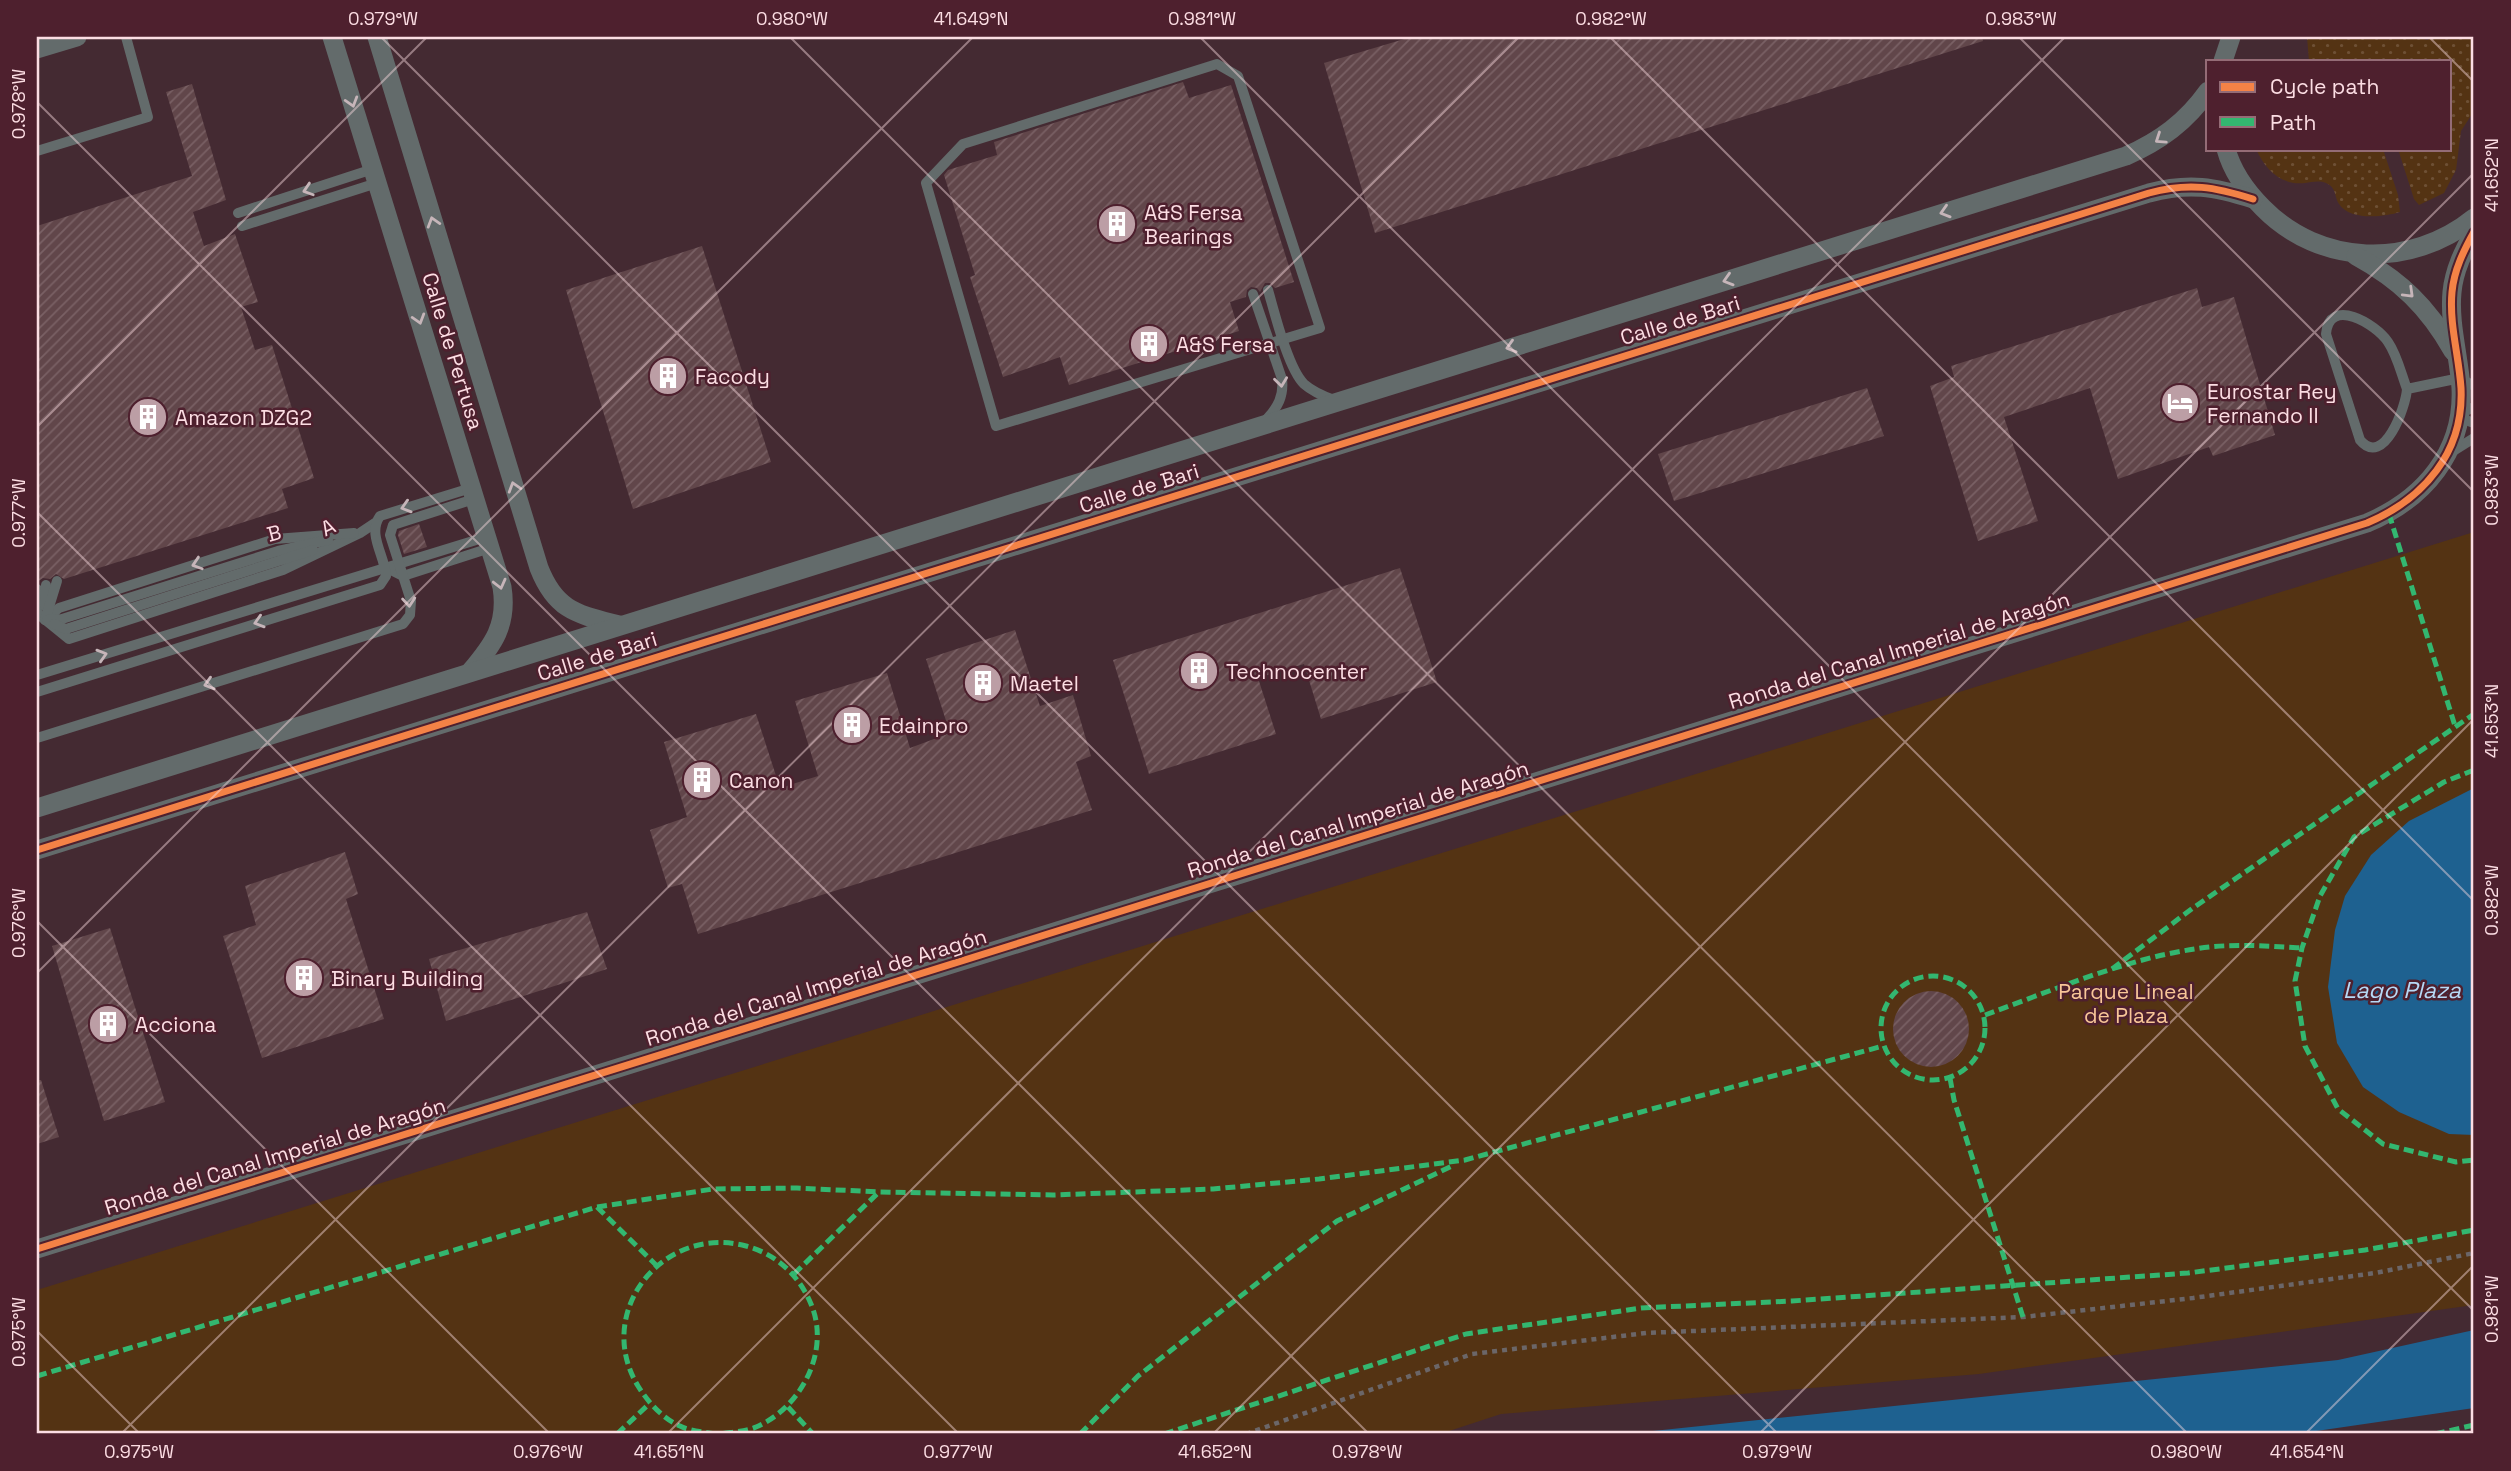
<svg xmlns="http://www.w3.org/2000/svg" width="2511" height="1471" font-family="'Space Grotesk',sans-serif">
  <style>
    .grass { fill: url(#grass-dots) }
    .park { fill: #543313 }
    .water { fill: #1e6190 }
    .building { fill: url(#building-hatch) }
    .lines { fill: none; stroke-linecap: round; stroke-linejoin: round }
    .path { stroke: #6b6668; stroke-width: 4.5; stroke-dasharray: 5 5; stroke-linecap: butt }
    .lane { stroke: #636b6b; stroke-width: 10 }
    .street { stroke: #636b6b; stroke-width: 19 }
    .quiet { stroke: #33b770; stroke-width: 5; stroke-dasharray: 10 5; stroke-linecap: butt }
    .cycleway-casing { stroke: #4e202e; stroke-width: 11 }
    .cycleway { stroke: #f48246; stroke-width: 7 }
    .oneway { stroke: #c6b5b9 }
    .ticks { fill: none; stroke: #fcdde3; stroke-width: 2; stroke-opacity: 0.45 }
    .labels { text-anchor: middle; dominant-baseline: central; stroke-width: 5; stroke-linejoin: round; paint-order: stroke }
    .poi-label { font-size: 21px; fill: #fcdde3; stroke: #4e202e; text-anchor: start }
    .street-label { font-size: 21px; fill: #fcdde3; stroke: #4e202e }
    .park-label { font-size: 21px; fill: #f8c698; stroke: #4e202e }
    .water-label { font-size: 23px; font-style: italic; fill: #b6d9f6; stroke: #4e202e }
    .neatline { fill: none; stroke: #fcdde3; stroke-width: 2.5 }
    .ticks-label { font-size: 18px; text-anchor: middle; fill: #fcdde3 }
  </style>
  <defs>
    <pattern id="grass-dots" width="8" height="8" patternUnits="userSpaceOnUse" patternTransform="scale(1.75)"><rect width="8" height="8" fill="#543313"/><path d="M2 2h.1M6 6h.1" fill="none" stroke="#6e5035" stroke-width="1.8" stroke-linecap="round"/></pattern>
    <pattern id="building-hatch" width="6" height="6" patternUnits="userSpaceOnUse" patternTransform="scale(1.75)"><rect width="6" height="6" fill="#61464a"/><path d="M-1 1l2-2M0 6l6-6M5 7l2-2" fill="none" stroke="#796064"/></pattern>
  </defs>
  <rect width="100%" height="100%" fill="#442a32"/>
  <g class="grass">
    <polygon points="2307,37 2418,37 2427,40 2433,37 2474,37 2474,111 2461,131 2456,170 2444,193 2419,205 2414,199 2398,149 2450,149 2450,61 2309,61"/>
    <path d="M 2256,149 L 2383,149 L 2398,195 L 2400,212 C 2384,217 2350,221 2339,204 C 2334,196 2337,188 2326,183 C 2319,180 2312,182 2305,183 C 2281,186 2265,169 2256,149 Z"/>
  </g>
  <polygon class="park" points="2474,532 2474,1305 1979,1374 1501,1414 1440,1434 37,1434 37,1290"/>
  <g class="water">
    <polygon points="2474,788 2474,1135 2449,1134 2399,1112 2363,1087 2337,1043 2328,987 2335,930 2345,896 2371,855 2409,821"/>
    <polygon points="2474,1330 2474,1408 2296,1434 1624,1434 2338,1360"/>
  </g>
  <g class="building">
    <polygon points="1411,37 1982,37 1983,41 1375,233 1324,63"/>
    <polygon points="1183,82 1189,98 1231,85 1294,282 1275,288 1270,283 1265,283 1260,292 1257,288 1251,287 1247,290 1246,297 1230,302 1239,331 1069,385 1060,357 1003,377 970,277 975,275 944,175 948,170 997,155 994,142"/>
    <polygon points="192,84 226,200 193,212 204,246 235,234 258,302 241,307 255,350 272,345 314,478 282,489 288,508 64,579 56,574 50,579 43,578 37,582 37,226 192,176 166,92"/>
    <polygon points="702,246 771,462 633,509 566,290"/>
    <polygon points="2197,288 2202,307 2234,297 2275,435 2213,456 2209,447 2118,479 2090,388 2004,417 2038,521 1978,541 1930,386 1954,377 1951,366"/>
    <polygon points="1867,388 1884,436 1674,501 1658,454"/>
    <polygon points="419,524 427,547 404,554 398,535 399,531"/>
    <polygon points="1400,568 1437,682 1321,719 1304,664 1258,678 1276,734 1149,774 1113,660"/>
    <polygon points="1015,630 1040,706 1073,695 1091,756 1076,762 1092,810 698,934 682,884 668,888 650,830 687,817 664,742 756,714 780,788 818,776 795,701 887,673 910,748 950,733 926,659"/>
    <polygon points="345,852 358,894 346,899 384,1019 262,1058 223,936 256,925 245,886"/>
    <polygon points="587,912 607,969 446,1021 429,959"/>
    <polygon points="110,928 165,1102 104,1121 52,946"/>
    <circle cx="1931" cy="1029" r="38"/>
    <polygon points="37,1080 41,1080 59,1137 37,1144"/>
  </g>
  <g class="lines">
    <polyline class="path" points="1246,1434 1472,1354 1646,1333 2023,1317 2193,1298 2375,1273 2474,1253"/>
    <g class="lane">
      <polygon points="1217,64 1238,76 1320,328 996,426 926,183 963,144"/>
      <polyline points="37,151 148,117 126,37"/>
      <polyline points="238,213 373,169"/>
      <polyline points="242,226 377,183"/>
      <path d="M 1268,290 C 1275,314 1288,368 1304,384 C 1313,392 1323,396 1334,400"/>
      <path d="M 1253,294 L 1282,379 C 1284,396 1278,407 1266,420"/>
      <path d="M 2407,389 C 2406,406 2384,469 2360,440 L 2326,334 C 2329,296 2376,324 2388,342 C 2397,355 2401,373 2407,389 L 2460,378 L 2474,386"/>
      <polyline points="2474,407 2459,414 2463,419 2474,423"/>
      <polyline points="2450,453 2474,438"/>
      <polyline points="385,567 403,576 490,548"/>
      <polyline points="37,589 41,606"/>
      <polyline points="45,606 46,585"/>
      <polyline points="37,613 69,639 283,570 360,533 375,523"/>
      <polyline points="45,620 59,608 275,539 354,533"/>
      <polyline points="45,620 57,581"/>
      <polyline points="47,620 62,619 278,551 328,540"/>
      <polyline points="54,624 66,629 313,550"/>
      <polyline points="37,675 486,537"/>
      <path d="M 37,692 L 380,585 L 386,576 C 385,556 367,534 380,516 L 471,488"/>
      <polyline points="37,738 403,624 410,615 411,601 390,535 393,525 474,499"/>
    </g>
    <g class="street">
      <path d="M 332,37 L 502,587 C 508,625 493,645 470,672"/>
      <path d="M 377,37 L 539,568 C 556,611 577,614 619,625"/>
      <polyline points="37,49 77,37"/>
      <polyline points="2223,61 2231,37"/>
      <path d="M 2226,149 C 2232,171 2247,192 2263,208 C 2320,266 2411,269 2474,218"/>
      <path d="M 2356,256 C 2400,280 2428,307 2453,351"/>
      <path d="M 37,808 L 2126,156 C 2160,141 2186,122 2208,91"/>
      <path d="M 37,850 L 2149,193 C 2189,182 2215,187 2253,199"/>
      <path d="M 37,1249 L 2367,523 C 2424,499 2464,452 2461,388 C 2459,356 2449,324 2452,292 C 2454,270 2464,250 2474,232"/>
    </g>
    <g class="quiet">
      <polyline points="2389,514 2455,726"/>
      <polyline points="2474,770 2444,782 2354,837 2320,896 2302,948 2295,981 2305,1046 2338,1109 2383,1144 2456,1162 2474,1160"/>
      <polyline points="2112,969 2193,908 2474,714"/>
      <circle cx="1933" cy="1028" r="52"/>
      <path d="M 1985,1015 C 2051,991 2125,959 2195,949 C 2230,943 2266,946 2302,948"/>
      <polyline points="1950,1078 1954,1100 2023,1317"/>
      <polyline points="597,1207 656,1265"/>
      <polyline points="794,1274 879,1192"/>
      <polyline points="37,1376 597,1207 713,1189 797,1188 879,1192 1053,1195 1213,1189 1319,1179 1465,1160 1883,1046"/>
      <polyline points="788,1407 813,1434"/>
      <polyline points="617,1434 649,1404"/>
      <path d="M 716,1434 C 705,1432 690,1431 680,1426 C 662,1418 648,1402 638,1386 C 593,1312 663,1224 746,1246 C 776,1254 799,1275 811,1304 C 831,1351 801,1408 756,1427 C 745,1432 731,1432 719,1434"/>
      <polyline points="1080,1434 1138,1376 1337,1221 1452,1166"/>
      <polyline points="1164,1434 1466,1334 1641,1308 1792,1301 2188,1273 2365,1250 2474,1230"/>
      <polyline points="2435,1434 2474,1425"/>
    </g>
    <g class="cycleway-casing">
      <g id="cycleway">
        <path d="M 37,850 L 2149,193 C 2189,182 2215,187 2253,199"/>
        <path d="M 37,1249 L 2367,523 C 2424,499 2464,452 2461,388 C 2459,356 2449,324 2452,292 C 2454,270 2464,250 2474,232"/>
      </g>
    </g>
    <use href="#cycleway" class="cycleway"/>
  </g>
  <defs><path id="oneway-chevron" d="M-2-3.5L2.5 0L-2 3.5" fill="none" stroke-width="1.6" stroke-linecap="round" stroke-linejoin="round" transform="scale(1.75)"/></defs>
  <g class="oneway">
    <use href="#oneway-chevron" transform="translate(352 102) rotate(73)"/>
    <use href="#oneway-chevron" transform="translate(2160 139) rotate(146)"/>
    <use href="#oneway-chevron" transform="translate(308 190) rotate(162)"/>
    <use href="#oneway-chevron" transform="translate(1945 212) rotate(163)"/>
    <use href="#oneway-chevron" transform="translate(433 222) rotate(-107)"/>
    <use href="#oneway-chevron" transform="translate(1728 280) rotate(163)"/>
    <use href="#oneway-chevron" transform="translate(2409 293) rotate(44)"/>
    <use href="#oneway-chevron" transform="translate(419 319) rotate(73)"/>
    <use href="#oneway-chevron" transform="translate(1511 347) rotate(163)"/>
    <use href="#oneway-chevron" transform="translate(1281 382) rotate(83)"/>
    <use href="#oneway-chevron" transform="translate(514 487) rotate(-107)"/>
    <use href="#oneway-chevron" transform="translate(406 507) rotate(163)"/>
    <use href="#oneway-chevron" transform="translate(197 564) rotate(162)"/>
    <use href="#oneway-chevron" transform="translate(500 584) rotate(76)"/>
    <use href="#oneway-chevron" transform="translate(409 602) rotate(85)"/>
    <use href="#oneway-chevron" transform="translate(259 622) rotate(163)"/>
    <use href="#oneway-chevron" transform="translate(102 655) rotate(-17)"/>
    <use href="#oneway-chevron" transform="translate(209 684) rotate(163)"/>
  </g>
  <path class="ticks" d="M 381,37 L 1778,1434M 790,37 L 2188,1434M 1200,37 L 2474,1311M 1610,37 L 2474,901M 2019,37 L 2474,492M 2429,37 L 2474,82M 37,102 L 1369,1434M 37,427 L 427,37M 37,512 L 959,1434M 37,921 L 550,1434M 37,973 L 973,37M 37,1331 L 140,1434M 121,1434 L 1519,37M 667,1434 L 2065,37M 1213,1434 L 2474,173M 1759,1434 L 2474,719M 2305,1434 L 2474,1265"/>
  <defs>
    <g id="building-disc" transform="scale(2.0125)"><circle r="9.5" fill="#bc9ea5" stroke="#4e202e"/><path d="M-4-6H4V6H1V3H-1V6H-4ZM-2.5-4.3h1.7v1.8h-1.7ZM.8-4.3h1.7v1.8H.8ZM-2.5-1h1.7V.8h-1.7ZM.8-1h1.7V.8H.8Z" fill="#fff"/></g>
    <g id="hotel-disc" transform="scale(2.0125)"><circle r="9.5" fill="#bc9ea5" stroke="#4e202e"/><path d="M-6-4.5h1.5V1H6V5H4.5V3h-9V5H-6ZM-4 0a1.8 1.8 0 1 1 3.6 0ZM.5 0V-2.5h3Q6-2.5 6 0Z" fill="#fff"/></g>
  </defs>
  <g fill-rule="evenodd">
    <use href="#building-disc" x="1117" y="224"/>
    <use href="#building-disc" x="1149" y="344"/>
    <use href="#building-disc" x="668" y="376"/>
    <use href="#hotel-disc" x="2180" y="403"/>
    <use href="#building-disc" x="148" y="417"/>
    <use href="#building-disc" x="1199" y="671"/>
    <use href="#building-disc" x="983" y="683"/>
    <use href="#building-disc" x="852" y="725"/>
    <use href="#building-disc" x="702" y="780"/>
    <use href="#building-disc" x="304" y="978"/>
    <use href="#building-disc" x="108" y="1024"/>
  </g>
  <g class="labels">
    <g class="poi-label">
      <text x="1144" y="212">A&amp;S Fersa<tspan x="1144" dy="24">Bearings</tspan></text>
      <text x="1176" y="344">A&amp;S Fersa</text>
      <text x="695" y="376">Facody</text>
      <text x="2207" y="391">Eurostar Rey<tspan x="2207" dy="24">Fernando II</tspan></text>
      <text x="175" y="417">Amazon DZG2</text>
      <text x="1226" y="671">Technocenter</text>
      <text x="1010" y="683">Maetel</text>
      <text x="879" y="725">Edainpro</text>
      <text x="729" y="780">Canon</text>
      <text x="331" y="978">Binary Building</text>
      <text x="135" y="1024">Acciona</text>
    </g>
    <g class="street-label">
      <text transform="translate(1680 320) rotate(-17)">Calle de Bari</text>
      <text transform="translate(453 351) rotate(73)">Calle de Pertusa</text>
      <text transform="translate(1139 488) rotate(-17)">Calle de Bari</text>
      <text transform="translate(328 527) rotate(-26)">A</text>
      <text transform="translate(274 533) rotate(-15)">B</text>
      <text transform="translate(1899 650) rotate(-17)">Ronda del Canal Imperial de Aragón</text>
      <text transform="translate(597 656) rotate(-17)">Calle de Bari</text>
      <text transform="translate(1358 819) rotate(-17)">Ronda del Canal Imperial de Aragón</text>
      <text transform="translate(816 987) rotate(-17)">Ronda del Canal Imperial de Aragón</text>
      <text transform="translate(275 1156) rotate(-17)">Ronda del Canal Imperial de Aragón</text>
    </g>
    <g class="park-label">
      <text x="2126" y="991">Parque Lineal<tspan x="2126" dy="24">de Plaza</tspan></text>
    </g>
    <g class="water-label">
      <text x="2402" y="990">Lago Plaza</text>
    </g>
  </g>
  <rect width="2511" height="1471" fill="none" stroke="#4e202e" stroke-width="77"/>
  <rect x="2206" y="60" width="245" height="91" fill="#4e202e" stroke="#946c76" stroke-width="2"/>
  <rect x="2220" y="82" width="35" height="10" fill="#f48246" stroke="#946c76" stroke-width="2"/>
  <text x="2270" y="94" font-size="21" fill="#fcdde3">Cycle path</text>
  <rect x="2220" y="117" width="35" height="10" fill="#33b770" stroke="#946c76" stroke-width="2"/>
  <text x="2270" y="130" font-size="21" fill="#fcdde3">Path</text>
  <rect x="38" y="38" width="2434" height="1394" class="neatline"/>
  <g class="ticks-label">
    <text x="383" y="25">0.979°W</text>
    <text x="792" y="25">0.980°W</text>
    <text x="971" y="25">41.649°N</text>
    <text x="1202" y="25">0.981°W</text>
    <text x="1611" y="25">0.982°W</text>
    <text x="2021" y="25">0.983°W</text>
    <text transform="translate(19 104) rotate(-90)" y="6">0.978°W</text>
    <text transform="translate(2492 175) rotate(-90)" y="6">41.652°N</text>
    <text transform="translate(2492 490) rotate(-90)" y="6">0.983°W</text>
    <text transform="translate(19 513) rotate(-90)" y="6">0.977°W</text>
    <text transform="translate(2492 721) rotate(-90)" y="6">41.653°N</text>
    <text transform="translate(2492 900) rotate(-90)" y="6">0.982°W</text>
    <text transform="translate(19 923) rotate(-90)" y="6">0.976°W</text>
    <text transform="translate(2492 1309) rotate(-90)" y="6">0.981°W</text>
    <text transform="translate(19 1332) rotate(-90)" y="6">0.975°W</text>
    <text x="139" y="1458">0.975°W</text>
    <text x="548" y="1458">0.976°W</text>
    <text x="669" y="1458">41.651°N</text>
    <text x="958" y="1458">0.977°W</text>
    <text x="1215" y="1458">41.652°N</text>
    <text x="1367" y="1458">0.978°W</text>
    <text x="1777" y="1458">0.979°W</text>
    <text x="2186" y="1458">0.980°W</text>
    <text x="2307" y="1458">41.654°N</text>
  </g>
</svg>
